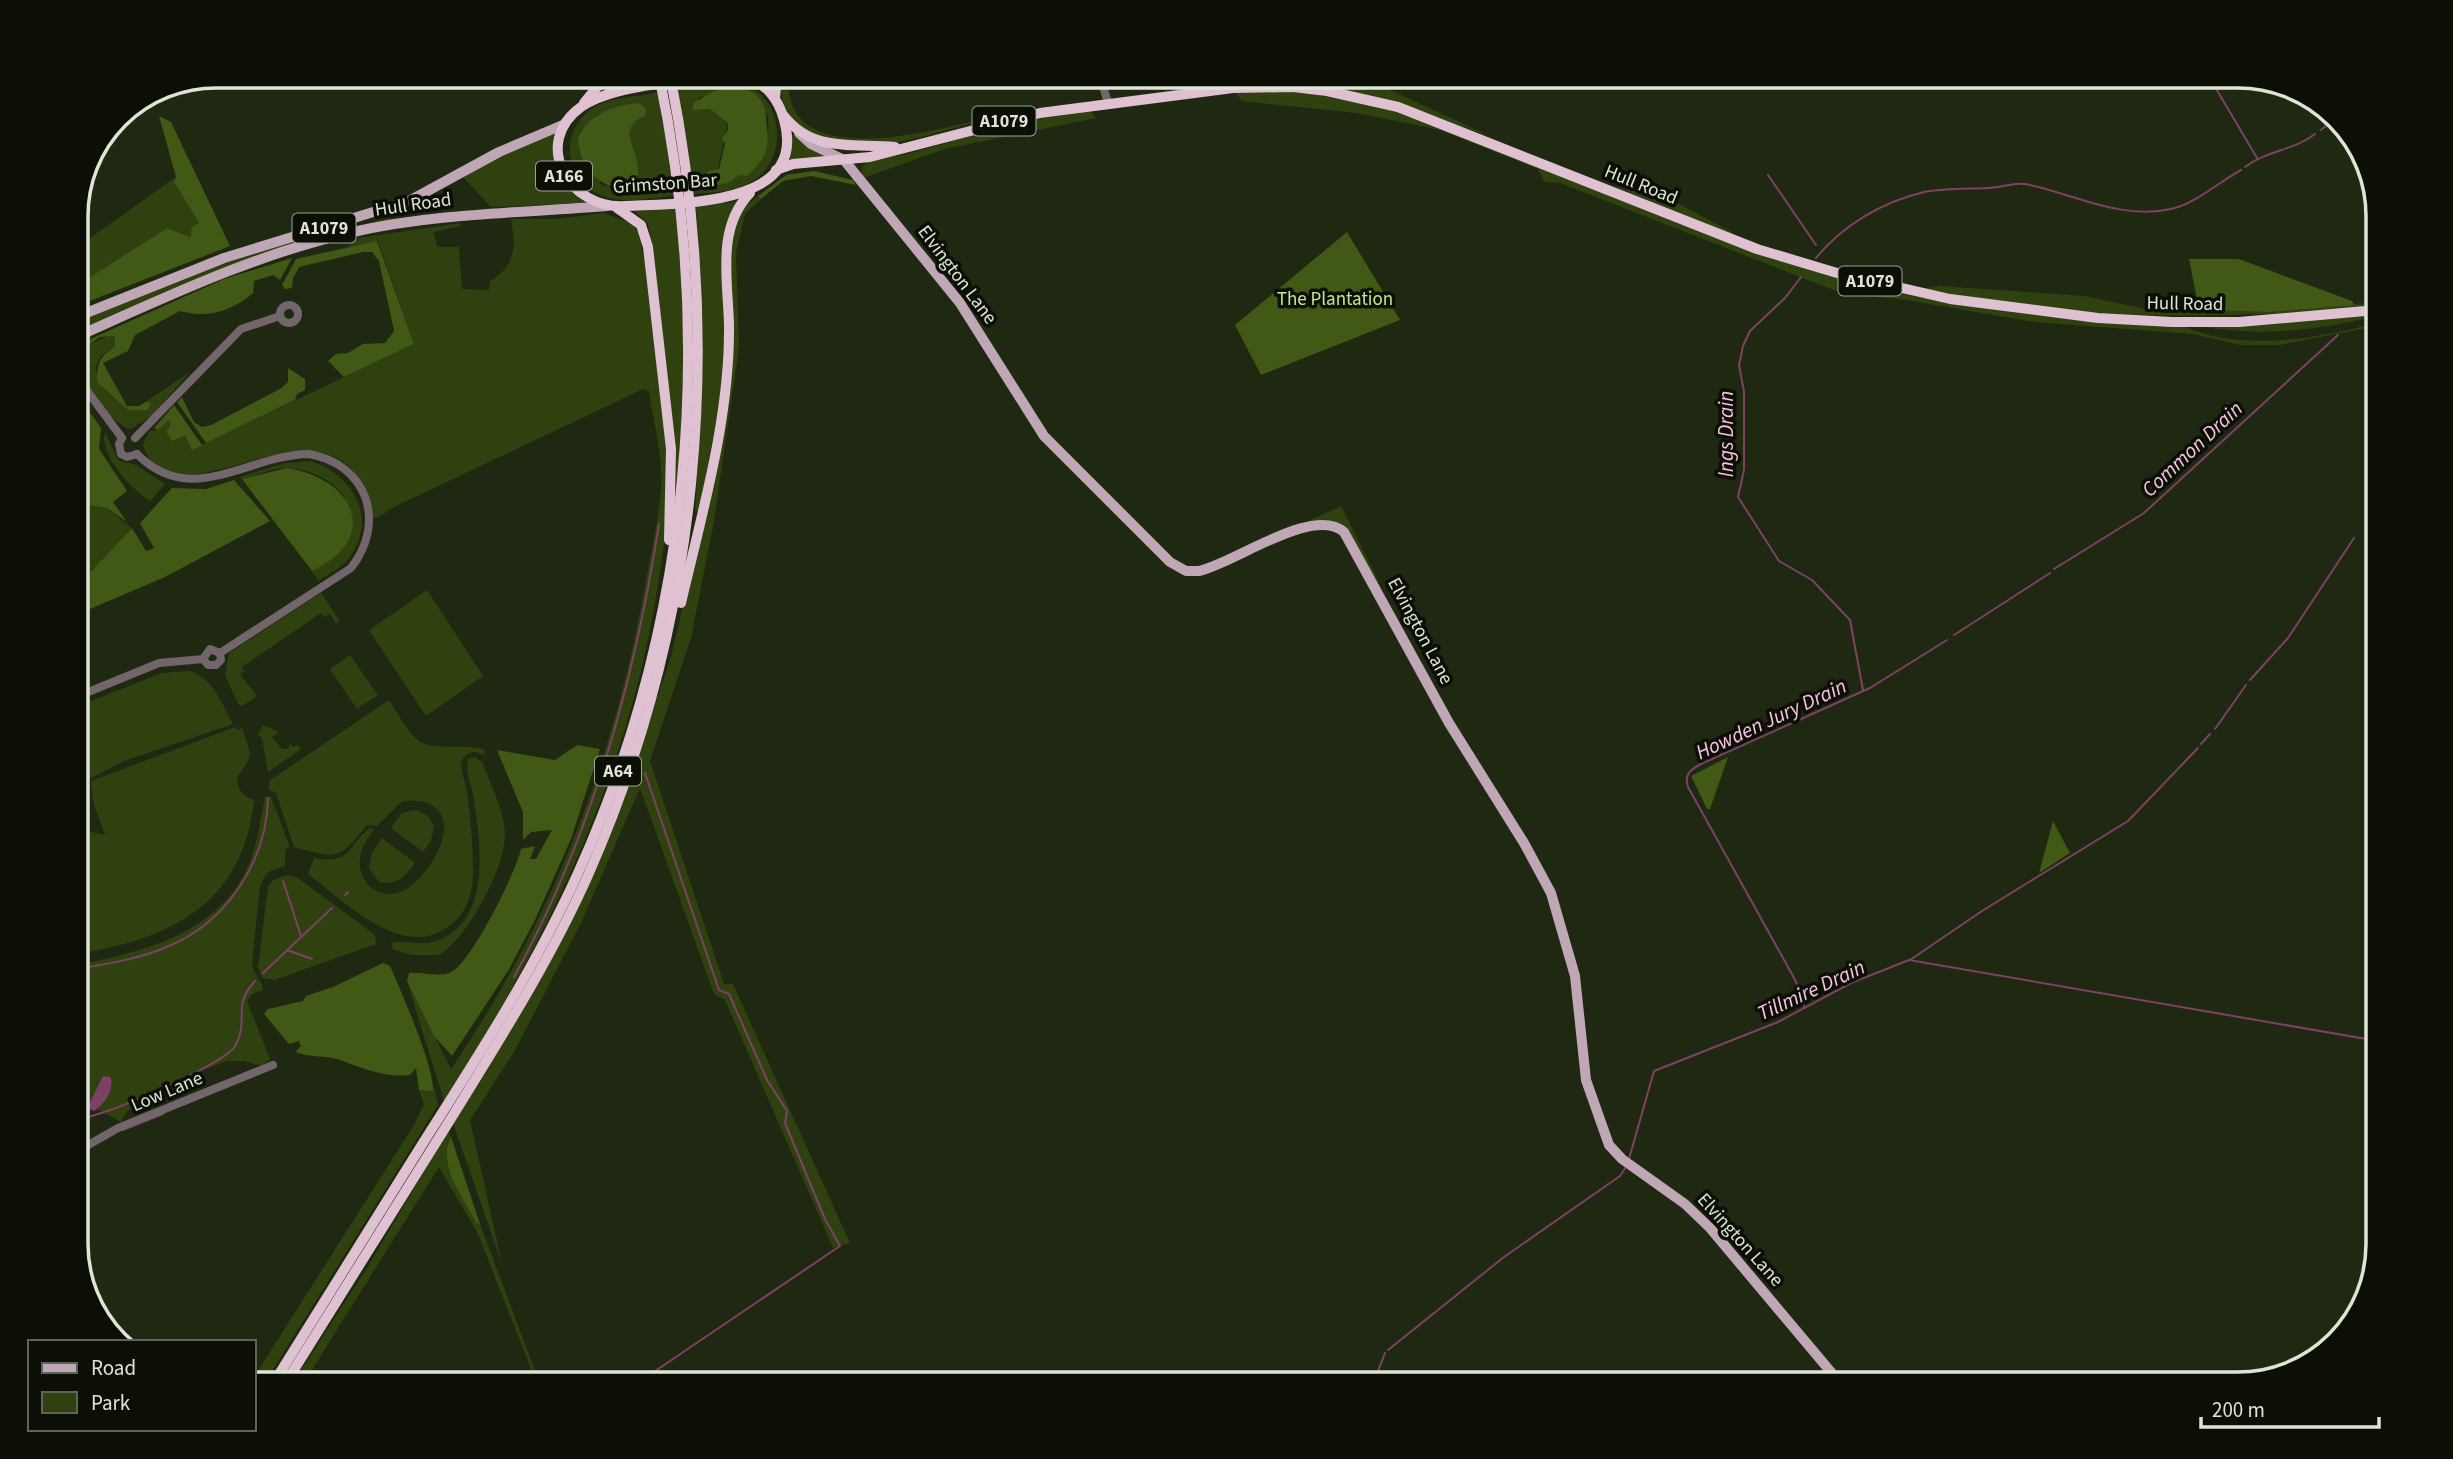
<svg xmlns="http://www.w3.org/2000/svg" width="2453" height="1459" font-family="'Source Sans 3',sans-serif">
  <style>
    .green { fill: #304110; fill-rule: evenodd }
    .forest { fill: #425815 }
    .water { fill: #7d4167 }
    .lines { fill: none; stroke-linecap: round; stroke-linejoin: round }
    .stream { stroke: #7d4167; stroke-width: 2 }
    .minor { stroke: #72666c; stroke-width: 8 }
    .major { stroke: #c0a7b5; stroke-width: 10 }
    .highway { stroke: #dfc1d2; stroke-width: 10 }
    .labels { text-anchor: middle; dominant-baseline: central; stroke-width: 7; stroke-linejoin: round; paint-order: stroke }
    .shield { fill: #0b0f06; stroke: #9fa498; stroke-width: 2 }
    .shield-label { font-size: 18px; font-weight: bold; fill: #dee4d6 }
    .street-label { font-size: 19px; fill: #dee4d6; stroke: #0b0f06 }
    .park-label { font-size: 19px; fill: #c3e88b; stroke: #0b0f06 }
    .water-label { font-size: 21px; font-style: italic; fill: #fbc3e4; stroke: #0b0f06 }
    .rim { fill: none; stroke: #dee4d6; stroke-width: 3.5 }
  </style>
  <rect width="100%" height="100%" fill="#1f2811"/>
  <g class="green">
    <polygon points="611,75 655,75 656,79 602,91"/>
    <path d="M 782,75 L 789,75 C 779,181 953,125 1006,113 C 964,125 875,156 834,143 C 825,141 817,135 809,132 C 785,120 778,100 782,75 Z"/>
    <polygon points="1294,75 1358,75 1494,138 1391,100 1302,82"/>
    <path d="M 710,79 C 721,79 732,80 743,83 C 784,99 789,157 753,181 C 736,192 715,192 695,194 L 677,88 ZM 723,86 L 734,87 L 767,114 L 769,128 L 739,175 L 714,186 L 728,122 L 710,109 L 700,110 L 699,97 L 705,97 Z"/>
    <path d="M 1234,91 L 1309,93 L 1394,110 L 1694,228 L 1888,290 L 2182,325 C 2236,353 2321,338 2377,323 L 2377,326 L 2279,345 L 2240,345 L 2193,334 L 2034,322 L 1900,299 L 1844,294 L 1560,183 L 1544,182 L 1538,169 L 1440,130 L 1357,113 L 1242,101 Z"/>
    <path d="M 658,92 L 676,195 C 654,198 628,204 606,197 C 566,185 557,135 591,109 C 610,96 636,98 658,92 ZM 639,103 L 635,121 L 629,132 C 633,155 648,174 629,193 L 600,184 L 596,115 Z"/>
    <polygon points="1090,111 1096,118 945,149 863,178 861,168 867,162 915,152 1014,123"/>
    <polygon points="559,133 570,188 585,204 491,207 462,176 507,153"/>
    <polygon points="791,134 835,156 785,161"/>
    <polygon points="176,177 174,182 199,223 192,237 167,228 76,286 76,248"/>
    <polygon points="1614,186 1663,198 1661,203 1673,207 1675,202 1732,232 1731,234"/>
    <polygon points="758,196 761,199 745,214 736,253 739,347 714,521 691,638 650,761 724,984 733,984 850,1243 833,1248 725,1000 714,994 640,788 581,923 514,1052 470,1120 502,1264 453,1123 620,807 671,657 719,448 732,234 743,208"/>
    <path d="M 738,201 L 724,234 L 724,340 L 720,402 L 699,511 L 695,511 C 702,409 705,308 696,207 Z"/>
    <polygon points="677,208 685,365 676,506 654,256 648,224 633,210"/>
    <path d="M 603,213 L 634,224 C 644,243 642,263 651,282 C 657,345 667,409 668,472 C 669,517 662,563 654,608 C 622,790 543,946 444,1101 L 407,981 L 451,1069 C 550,924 613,764 644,591 C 650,556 659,521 661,486 C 663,455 653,422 649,391 L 643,389 L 396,506 L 374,519 C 343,363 173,540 143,445 L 149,431 L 158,430 L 169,420 L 170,426 L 166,432 L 176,441 L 180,434 L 185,435 L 193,449 L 414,344 L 378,241 L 348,247 L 358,238 L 461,223 L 461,226 L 434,232 L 437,247 L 459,247 L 462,289 L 489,290 L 490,281 C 516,265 516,247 511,219 L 557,219 Z"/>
    <polygon points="389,218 393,221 248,259 76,333 76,321 212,267 344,225 348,229"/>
    <path d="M 1940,286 L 2085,296 L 2164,313 L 2199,310 L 2270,312 L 2377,302 L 2377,307 C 2220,320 2077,321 1921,289 Z"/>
    <path d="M 2375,316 C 2318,331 2258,337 2200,326 Z"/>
    <path d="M 110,335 L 115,336 L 115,347 L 101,356 L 95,368 L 105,390 L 128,409 L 151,404 L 147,401 L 190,372 L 151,416 L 131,429 C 114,427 83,385 78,369 C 75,359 78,351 83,342 L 89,345 Z"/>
    <path d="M 105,432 L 118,460 L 136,465 L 165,484 L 150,501 C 132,490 99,455 105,432 Z"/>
    <path d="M 311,461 C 351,474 377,515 352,554 C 344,567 330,573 318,581 L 312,571 C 377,541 357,476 290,468 C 276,466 256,476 242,479 L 239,477 L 286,463 Z"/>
    <polygon points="76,503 107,508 132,528 76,587"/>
    <polygon points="1341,506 1380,584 1333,522 1306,522"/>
    <polygon points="427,590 483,676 426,716 369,630"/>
    <polygon points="321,593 340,621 336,624 330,614 325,617 321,613 242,667 244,671 240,674 257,696 242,706 238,704 225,675 229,653"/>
    <polygon points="350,655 378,695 357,709 330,669"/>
    <path d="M 190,671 C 213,678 222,704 233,724 L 124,761 L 76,786 L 76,707 L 162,673 Z"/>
    <path d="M 389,700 C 398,713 407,732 419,741 C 431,751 467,743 485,750 L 484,755 C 473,749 466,752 461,762 C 461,773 466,783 467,793 C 471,819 473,847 473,873 C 473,891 468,909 455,921 C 407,967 346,902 308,874 L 314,858 C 353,865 346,846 370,828 L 374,829 C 368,838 361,847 360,858 C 357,881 377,900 400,892 C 422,885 456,835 440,813 C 431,800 415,799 401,802 L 377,826 L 367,825 C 340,860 337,859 294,847 L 276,793 L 269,790 L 269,781 Z"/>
    <polygon points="263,725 279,732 272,737 282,749 288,749 290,743 293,747 298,745 301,749 268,772 262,739 258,734"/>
    <path d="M 235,727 L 237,730 L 242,728 C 251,756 255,753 237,777 C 237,790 243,796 254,800 C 243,905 170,939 76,954 L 76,833 L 82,830 L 105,835 L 93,802 L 91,781 Z"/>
    <path d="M 475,757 L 483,763 C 490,785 505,812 505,835 C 505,868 467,939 439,955 L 411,955 L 393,949 L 391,943 C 403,939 419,946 433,942 C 493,925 481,842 473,795 C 471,783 464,770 469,758 Z"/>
    <path d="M 265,796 L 271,797 L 290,847 L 285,849 L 285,866 L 268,872 L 260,885 L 252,964 C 253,975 263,980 263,990 L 252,994 L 247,1001 L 270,1059 L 262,1066 L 244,1061 L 226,1061 L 199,1072 L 185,1085 L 127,1111 L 121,1122 L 97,1109 L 112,1086 L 103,1076 L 87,1108 L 76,1111 L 76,1092 L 83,1075 L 76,1057 L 76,965 C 144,952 223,933 251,859 C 258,839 261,817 265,796 Z"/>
    <polygon points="417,810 428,816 434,826 431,841 423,852 391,828 402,813"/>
    <path d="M 382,838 L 415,863 C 405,876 398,886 379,882 L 369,868 L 372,853 Z"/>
    <polygon points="288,875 298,878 375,935 376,944 274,980 262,978 258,967 268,887 273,880"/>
    <polygon points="434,1086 438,1105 264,1384 254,1384 254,1377 414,1125 424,1104 419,1090 433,1093"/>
    <path d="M 448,1131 L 451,1137 C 436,1164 463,1197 476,1223 L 480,1224 L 540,1384 L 537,1384 L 478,1234 L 439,1167 L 303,1384 L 292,1384 L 367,1268 Z"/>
  </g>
  <g class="forest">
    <path d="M 723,86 C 733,87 746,88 755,94 C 762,100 766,109 766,118 C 769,146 770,155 747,176 L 739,175 L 730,182 L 714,186 L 705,177 L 708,171 L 719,169 L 725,144 L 722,138 L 728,130 L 728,123 L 710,109 L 693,110 L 693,103 Z"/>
    <path d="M 639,103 L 645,108 L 646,115 L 635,121 L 629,132 C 633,155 648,174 629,193 C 600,185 580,172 578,138 C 589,114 613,105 639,103 Z"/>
    <polygon points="159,116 171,122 230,246 77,306 76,286 167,228 191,237 192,227 199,223 174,182 176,177"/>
    <polygon points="814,171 853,180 856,185 811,176 783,181 761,199 758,196 786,175"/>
    <polygon points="1347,232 1400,320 1261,375 1235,325"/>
    <polygon points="377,241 414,344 344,377 328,361 336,354 348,353 363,344 385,343 394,331 379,261 372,252 363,252 299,267 293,278 292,288 285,289 282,285 296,259"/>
    <path d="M 292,258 L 280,280 L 273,275 L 254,281 L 253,293 C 232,311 207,319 180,311 L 135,335 L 128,351 L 103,363 L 127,406 L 139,406 L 147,401 L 151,404 L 147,410 L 128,410 L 97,382 C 98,364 97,358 115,347 L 115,336 L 100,337 L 89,345 L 85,344 L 88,340 L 224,279 Z"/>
    <polygon points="2189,259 2239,259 2352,301 2354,305 2270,312 2199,310"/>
    <polygon points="288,368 305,379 305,390 297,394 295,400 206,443 177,402 182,397 194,422 202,427 211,425 280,389 288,382"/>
    <polygon points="76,393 101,428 99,449 127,491 113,502 127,522 107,508 76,503 76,471 86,466 76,449"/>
    <polygon points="174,405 202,445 192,450 185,435 173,441 166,432 170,426 169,420 158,430 154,428"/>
    <path d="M 287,468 C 356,479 381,539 312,571 L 242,479 Z"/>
    <polygon points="234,480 270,521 165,577 76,615 76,587 132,528 146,551 154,548 140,523 172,488 206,489"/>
    <path d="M 577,745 L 600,749 L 571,839 L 535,920 L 508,971 L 452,1056 L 434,1036 L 407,981 L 409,973 C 424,971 438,978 451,972 C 471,963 516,872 521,849 L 535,846 L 530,859 L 536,859 L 552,830 L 531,832 L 523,840 L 523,812 L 497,750 L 555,760 Z"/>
    <polygon points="1728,757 1710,809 1707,809 1691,776"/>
    <polygon points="2053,821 2070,853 2039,873"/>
    <path d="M 383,963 L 390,966 C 400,988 436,1071 433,1092 L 419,1090 L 416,1068 L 410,1075 C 384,1078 363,1068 340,1060 C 325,1055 310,1058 295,1052 L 301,1046 L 299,1041 L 289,1044 L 264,1014 L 268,1009 L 303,1001 L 306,996 L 333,987 Z"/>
    <path d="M 451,1137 L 480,1224 L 476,1223 C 463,1197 436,1164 451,1137 Z"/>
  </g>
  <path class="water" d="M 103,1076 L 110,1077 C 116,1087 104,1105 94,1111 L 87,1108 Z"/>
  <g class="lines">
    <g class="stream">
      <polyline points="2208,75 2257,158"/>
      <polyline points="2321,130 2333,120"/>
      <path d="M 2245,167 C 2267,150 2293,151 2315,134"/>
      <polyline points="1768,175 1816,245"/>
      <path d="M 1816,258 C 1843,225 1882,202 1924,192 C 1944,188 1967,189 1988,188 C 2003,188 2014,181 2030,185 C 2076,195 2122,220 2171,209 C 2195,204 2219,182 2241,170"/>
      <polyline points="1801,277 1785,298 1750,331 1743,346 1739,365 1744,392 1744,470 1738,497 1779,561 1812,580 1850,620 1863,690"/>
      <polyline points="2054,569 2144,513 2338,335"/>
      <polyline points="1954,635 2050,573"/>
      <polyline points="2250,680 2288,638 2354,538"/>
      <polyline points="2215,729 2246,685"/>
      <polyline points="2201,744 2210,734"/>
      <polyline points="283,881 301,936"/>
      <polyline points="345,895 348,892"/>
      <polyline points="287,950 312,959"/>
      <polyline points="1910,960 1982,911 2128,821 2198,748"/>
      <path d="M 76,969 C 107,964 140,959 169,946 C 227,922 267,860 268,798"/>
      <polyline points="263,973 332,908"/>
      <path d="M 514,977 C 592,835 634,683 659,524"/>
      <path d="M 1804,1008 L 1804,999 L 1793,976 L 1688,787 C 1684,774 1690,770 1701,764 L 1870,688 L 1947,640"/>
      <path d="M 76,1119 C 100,1119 224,1065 235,1046 C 250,1020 231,1007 255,981"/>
      <polyline points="123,1130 163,1114"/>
      <polyline points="1629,1159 1654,1071 1778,1022 1851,983 1909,960 2378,1041"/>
      <polyline points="1388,1350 1504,1257 1620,1176 1626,1167"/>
      <polyline points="679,1380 681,1384"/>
      <polyline points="636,1384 840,1246 825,1219 785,1123 787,1111 767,1080 729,994 719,990 645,773"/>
      <polyline points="1373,1384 1385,1353"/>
    </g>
    <g class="minor">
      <polyline points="1099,75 1109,105"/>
      <polyline points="1262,85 1281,75"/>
      <circle cx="289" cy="314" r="9"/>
      <polyline points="76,376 122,438"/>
      <polyline points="122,438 119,444 121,454 127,457 137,454"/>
      <polyline points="135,438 241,329 280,316"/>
      <path d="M 137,454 C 191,509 247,455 309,454 C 367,464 387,522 351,568 L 220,653"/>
      <polyline points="203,659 208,665 216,665 221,660 220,653"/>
      <polyline points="203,659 210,649 220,653"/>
      <polyline points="76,697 159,663 203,659"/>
      <polyline points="76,1152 118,1128 273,1065"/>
    </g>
    <g class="major">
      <path d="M 799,133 L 811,144 L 844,160 L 960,303 L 1044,436 L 1170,562 L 1186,571 L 1199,571 C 1235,563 1313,505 1344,532 L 1449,723 L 1524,843 L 1551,893 L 1575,976 L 1586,1080 L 1609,1145 L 1622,1159 L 1685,1204 L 1710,1228 L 1841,1384"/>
      <polyline points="76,317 224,258 409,201 499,152 565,124"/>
      <path d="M 76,337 C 166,297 256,254 353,232 C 436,213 522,213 607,206"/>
      <polyline points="76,351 87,332"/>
    </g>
    <g class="highway">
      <path d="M 704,75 C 669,84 610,86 581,107 C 531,143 569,210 625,206 C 678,203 809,208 784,120 C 778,97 765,83 743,75"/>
      <polyline points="775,98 777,75"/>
      <polyline points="584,103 607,75"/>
      <path d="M 784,116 C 813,153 854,143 895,147"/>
      <polyline points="776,170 793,164 870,157 1040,113 1233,88 1293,87 1327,91 1398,107 1757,249 1837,273 1950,299 2098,318 2172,322 2239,322 2377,310"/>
      <polyline points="617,208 641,225 648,247 671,449 669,540"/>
      <path d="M 681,603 C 702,513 730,418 729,325 C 728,280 716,228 750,193"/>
      <path d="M 273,1384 C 323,1304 373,1223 423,1143 C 479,1055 535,968 578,873 C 691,623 715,342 659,75"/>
      <path d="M 285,1384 C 340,1296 395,1208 450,1120 C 500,1039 551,959 589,873 C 700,621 724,344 670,75"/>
    </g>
  </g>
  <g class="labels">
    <g class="shield">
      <rect x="972.5" y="106.5" width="63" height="29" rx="5"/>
      <rect x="536" y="161.5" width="56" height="29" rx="5"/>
      <rect x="292.5" y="213.5" width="63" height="29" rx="5"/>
      <rect x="1838.5" y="266.5" width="63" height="29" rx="5"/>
      <rect x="595" y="756.5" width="46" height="29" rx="5"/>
    </g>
    <g class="shield-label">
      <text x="1004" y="121">A1079</text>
      <text x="564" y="176">A166</text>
      <text x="324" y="228">A1079</text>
      <text x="1870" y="281">A1079</text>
      <text x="618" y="771">A64</text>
    </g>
    <g class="street-label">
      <text transform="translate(665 184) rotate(-4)">Grimston Bar</text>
      <text transform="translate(1641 185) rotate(22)">Hull Road</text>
      <text transform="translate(413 205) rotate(-8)">Hull Road</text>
      <text transform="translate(957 275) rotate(53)">Elvington Lane</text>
      <text transform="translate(2185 304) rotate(1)">Hull Road</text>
      <text transform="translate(1420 631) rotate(62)">Elvington Lane</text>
      <text transform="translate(167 1092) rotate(-23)">Low Lane</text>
      <text transform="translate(1740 1240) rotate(48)">Elvington Lane</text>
    </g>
    <g class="park-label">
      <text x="1335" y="299">The Plantation</text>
    </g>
    <g class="water-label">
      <text transform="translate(1726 434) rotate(-90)">Ings Drain</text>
      <text transform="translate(2192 449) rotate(-43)">Common Drain</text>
      <text transform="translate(1771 719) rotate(-25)">Howden Jury Drain</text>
      <text transform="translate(1811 990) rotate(-25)">Tillmire Drain</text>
    </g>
  </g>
  <path d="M0 0H2453V1459H0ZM216 88H2238A128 128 0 0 1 2366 216V1244A128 128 0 0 1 2238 1372H216A128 128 0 0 1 88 1244V216A128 128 0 0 1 216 88Z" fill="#0b0f06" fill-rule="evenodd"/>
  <path class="rim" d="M216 88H2238A128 128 0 0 1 2366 216V1244A128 128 0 0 1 2238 1372H216A128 128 0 0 1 88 1244V216A128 128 0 0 1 216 88Z"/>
  <rect x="28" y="1340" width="228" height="91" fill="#0b0f06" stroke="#5f6459" stroke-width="2"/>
  <rect x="42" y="1363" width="35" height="10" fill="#c0a7b5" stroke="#5f6459" stroke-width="2"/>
  <text x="91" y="1375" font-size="21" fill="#dee4d6">Road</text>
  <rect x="42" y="1392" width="35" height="21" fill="#304110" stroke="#5f6459" stroke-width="2"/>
  <text x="91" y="1410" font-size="21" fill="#dee4d6">Park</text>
  <path d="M2201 1417v10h178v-10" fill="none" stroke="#dee4d6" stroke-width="3.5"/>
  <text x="2212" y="1417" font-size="21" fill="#dee4d6" stroke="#0b0f06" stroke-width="5" paint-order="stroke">200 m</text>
</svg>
